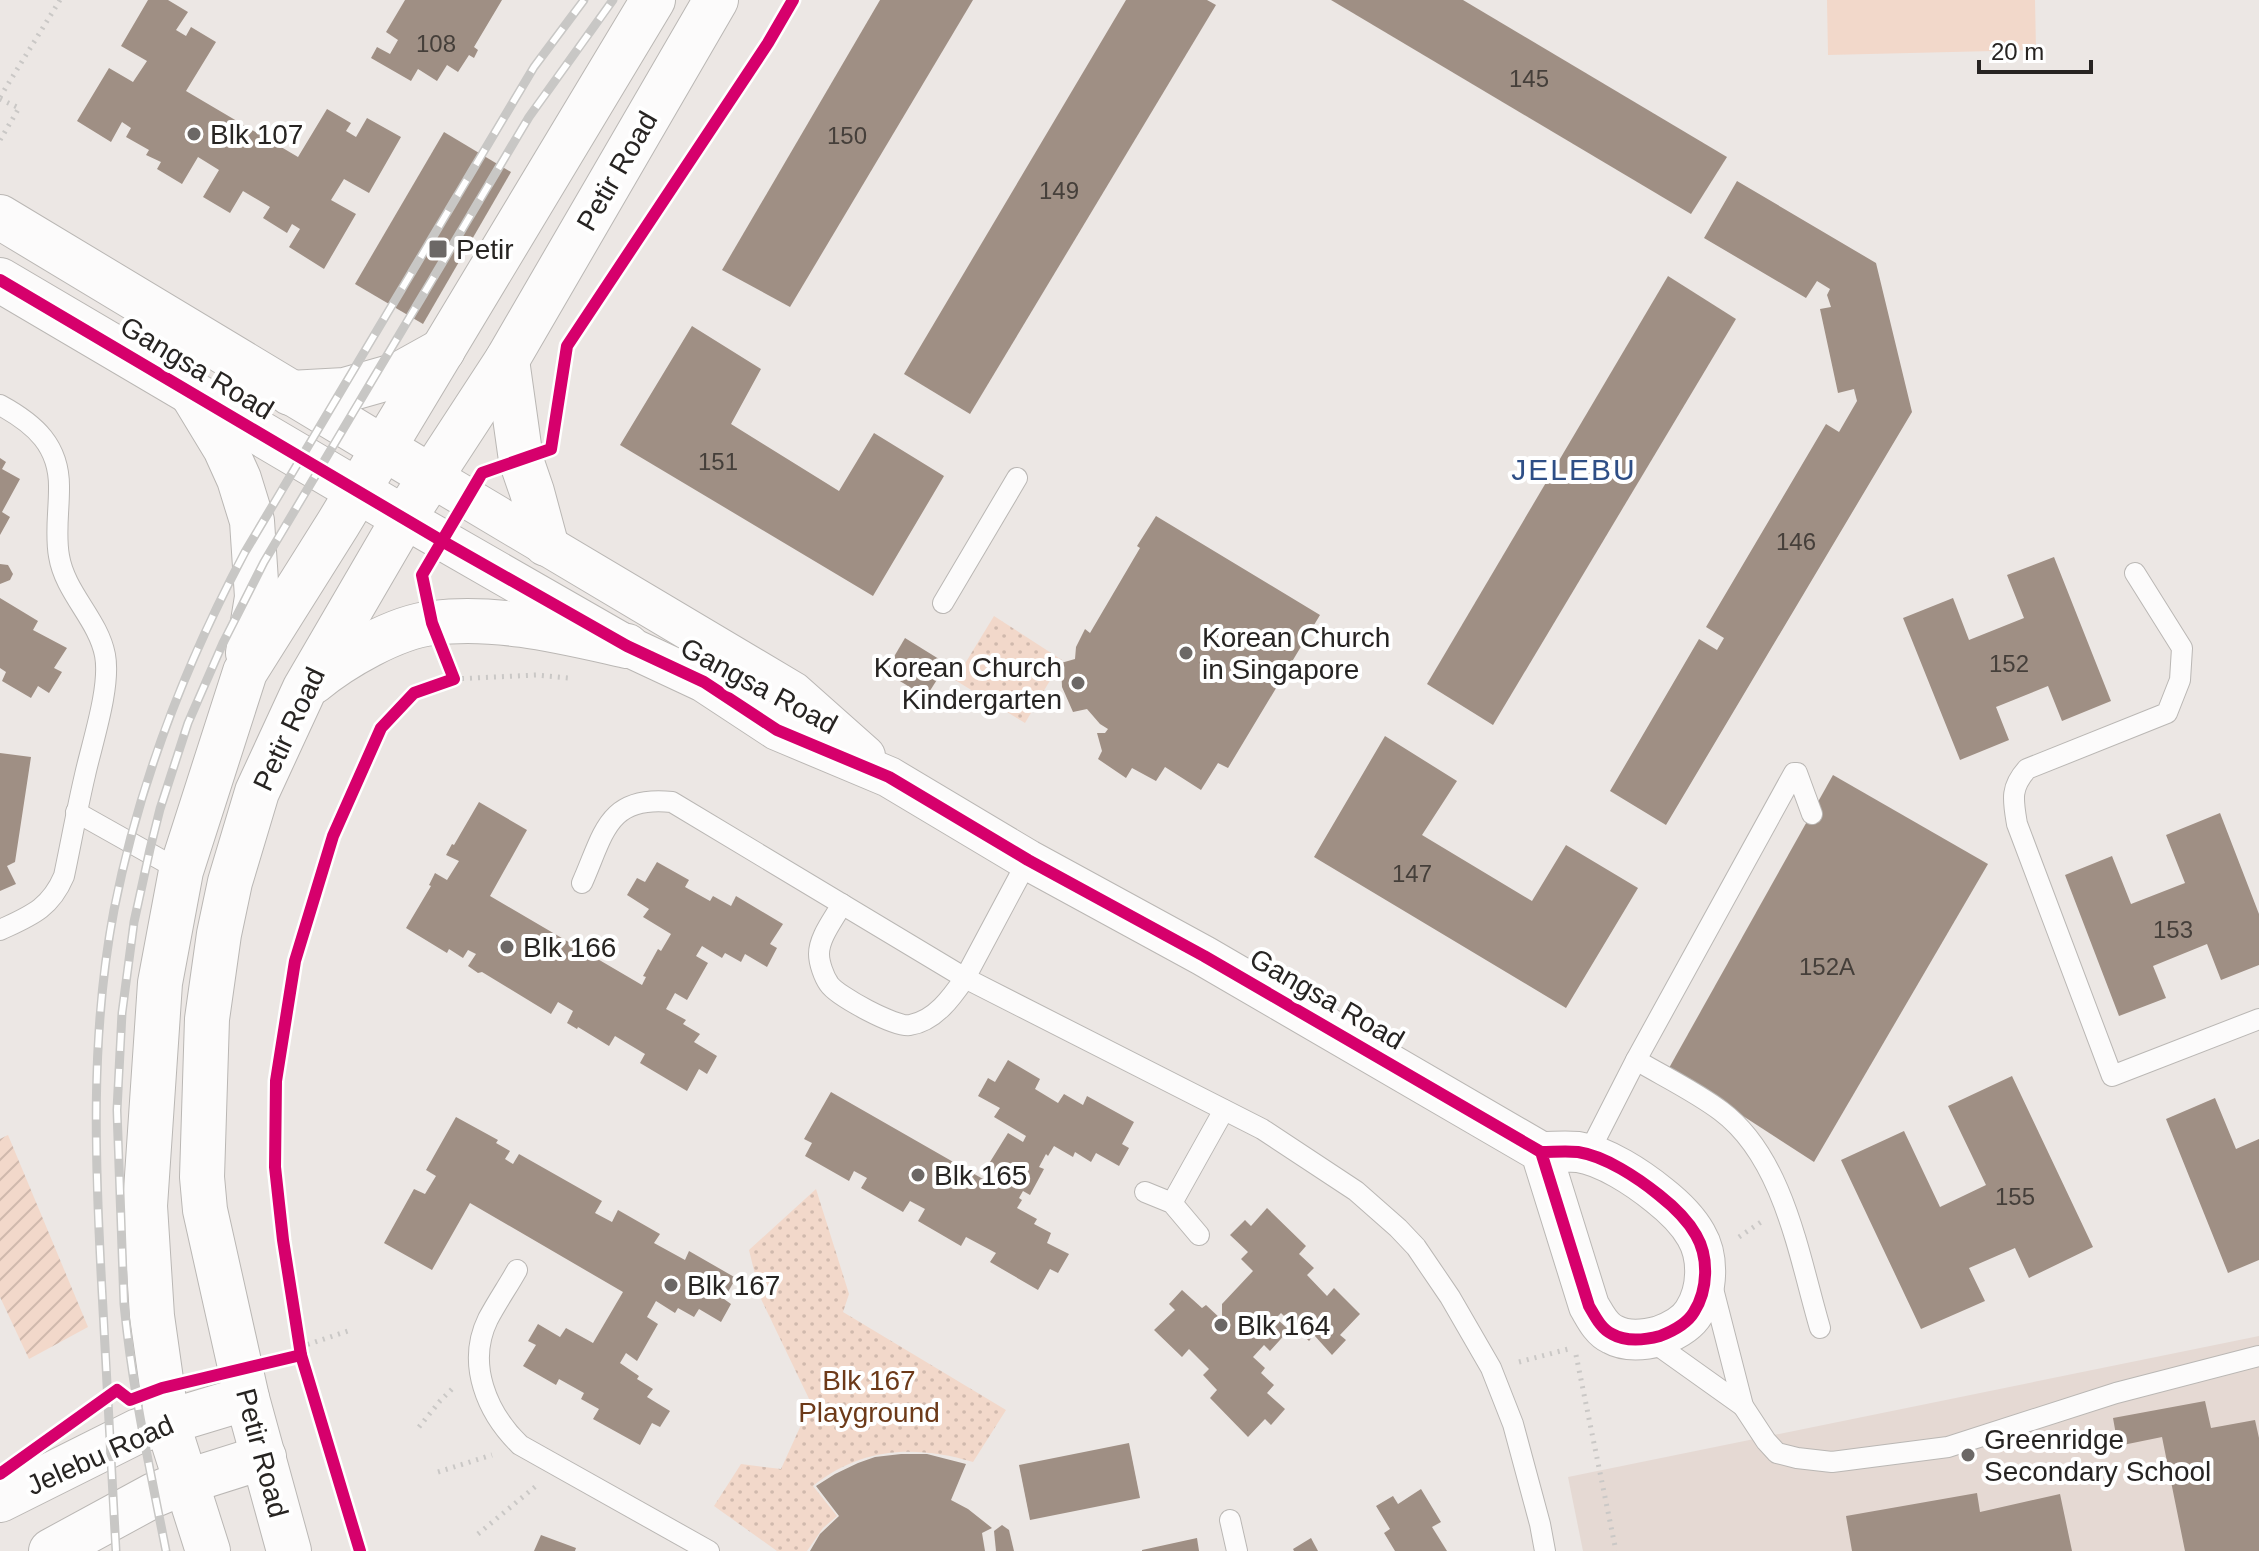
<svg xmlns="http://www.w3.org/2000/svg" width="2259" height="1551" font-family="Helvetica,sans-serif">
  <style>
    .built { fill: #e5d9d3 }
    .grass { fill: url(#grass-dots) }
    .garden { fill: url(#garden-furrows) }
    .pitch { fill: #f2d8ca }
    .building { fill: #9f8f84 }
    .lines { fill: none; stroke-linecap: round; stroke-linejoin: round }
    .service-casing { stroke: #bab7b4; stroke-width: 22 }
    .minor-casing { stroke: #bab7b4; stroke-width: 42 }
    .tertiary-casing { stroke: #bab7b4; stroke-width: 46 }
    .secondary-casing { stroke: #bab7b4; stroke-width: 46 }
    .path { stroke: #cac8c6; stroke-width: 5; stroke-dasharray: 2 6; stroke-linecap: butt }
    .service { stroke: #fcfbfb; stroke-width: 20 }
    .minor { stroke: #fcfbfb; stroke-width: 40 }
    .tertiary { stroke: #fcfbfb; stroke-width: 44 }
    .secondary { stroke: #fcfbfb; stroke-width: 44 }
    .rail-casing { stroke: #c8c7c5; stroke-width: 9 }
    .rail { stroke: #fff; stroke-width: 6; stroke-dasharray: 18; stroke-linecap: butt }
    .cycleway-casing { stroke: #fff; stroke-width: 17 }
    .cycleway { stroke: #d6006c; stroke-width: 12 }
    .poi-dot { fill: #6c6866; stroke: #fff; stroke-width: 3 }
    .labels { text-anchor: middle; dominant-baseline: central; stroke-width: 8; stroke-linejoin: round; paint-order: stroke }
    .number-label { font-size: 24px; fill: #453f3a }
    .poi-label { font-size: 28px; fill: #272422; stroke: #fff; text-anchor: start }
    .street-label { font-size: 28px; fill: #272422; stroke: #fff }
    .park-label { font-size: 28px; fill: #6d3a19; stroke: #fff }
    .neighbourhood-label { font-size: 30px; letter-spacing: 2px; fill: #2e4e86; stroke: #fff }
  </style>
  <defs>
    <pattern id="grass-dots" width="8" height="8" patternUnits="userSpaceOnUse" patternTransform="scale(2)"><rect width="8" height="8" fill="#f2d8ca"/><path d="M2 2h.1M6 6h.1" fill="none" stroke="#d0b9ad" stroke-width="1.8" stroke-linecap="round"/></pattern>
    <pattern id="garden-furrows" width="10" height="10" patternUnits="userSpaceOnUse" patternTransform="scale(2)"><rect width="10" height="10" fill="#f2d8ca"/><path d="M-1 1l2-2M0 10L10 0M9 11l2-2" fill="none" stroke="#d0b9ad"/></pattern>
  </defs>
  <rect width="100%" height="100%" fill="#ece7e4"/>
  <polygon class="built" points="2259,1336 2259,1551 1583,1551 1568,1477"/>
  <g class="grass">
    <polygon points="994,616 1062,660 1025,723 955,680"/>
    <path d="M 816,1189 L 849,1294 L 843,1312 L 1006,1410 L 973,1462 C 915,1445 862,1447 813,1486 L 837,1516 L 823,1528 L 807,1551 L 777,1551 L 714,1506 L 741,1464 L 781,1469 L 811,1403 L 761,1299 L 749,1250 Z"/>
  </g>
  <polygon class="garden" points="8,1135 88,1327 29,1359 0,1297 0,1139"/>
  <polygon class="pitch" points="1827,0 2035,0 2036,50 1828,55"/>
  <g class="building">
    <polygon points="148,0 168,0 188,12 176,30 186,36 191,27 216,42 186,91 298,157 327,109 351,123 346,131 356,137 367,118 401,137 369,193 344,179 331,200 356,214 324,269 289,247 300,229 292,224 287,233 263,218 270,207 243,191 230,213 203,197 219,170 198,157 182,184 157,169 161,162 146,155 149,150 126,137 131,128 122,122 111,142 77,121 109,68 133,82 147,61 121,46"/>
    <polygon points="405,0 502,0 474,47 478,50 474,58 469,55 458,72 447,65 437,81 418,69 411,81 371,58 377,47 390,54 398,40 386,32"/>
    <polygon points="880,0 973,0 790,307 722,270"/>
    <polygon points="1126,0 1207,0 1216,5 970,414 904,374"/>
    <polygon points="1331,0 1463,0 1727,157 1691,214"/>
    <polygon points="444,132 511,172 423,324 355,284"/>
    <polygon points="1737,181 1876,263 1912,412 1666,825 1610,791 1699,639 1717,650 1724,638 1706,627 1826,424 1839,432 1857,401 1854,389 1838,393 1820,309 1831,307 1827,295 1830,289 1817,281 1806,298 1704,238"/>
    <polygon points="1668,276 1736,319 1493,725 1427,684"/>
    <polygon points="692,326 761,369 731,424 839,491 874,433 944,476 873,596 620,445"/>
    <polygon points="0,458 6,462 2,469 20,479 2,512 10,517 0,535"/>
    <polygon points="1156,516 1320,615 1228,768 1218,763 1201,790 1165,767 1156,781 1132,768 1126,778 1098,759 1102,751 1097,733 1105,733 1108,729 1100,724 1087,709 1073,712 1062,687 1061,663 1075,659 1076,647 1085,629 1090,633 1140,548 1137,546"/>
    <polygon points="2054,557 2111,701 2062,721 2048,686 1996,707 2009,740 1960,760 1903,618 1953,598 1969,640 2024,618 2007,575"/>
    <polygon points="0,564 8,565 13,574 10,580 0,584"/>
    <polygon points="0,598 38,621 33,630 67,648 54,668 62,672 49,693 38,686 31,698 2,681 6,672 0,668"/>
    <polygon points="905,638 947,664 926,697 885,672"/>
    <polygon points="1385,736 1457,781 1422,835 1532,901 1566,845 1638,888 1566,1008 1314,857"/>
    <polygon points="0,753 31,757 15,862 7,866 16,884 0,891"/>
    <polygon points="1833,775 1988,864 1814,1162 1669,1068"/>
    <polygon points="479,802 527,830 490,896 642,985 646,977 643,976 658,949 661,951 671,934 643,917 649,909 627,895 637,878 645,882 657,862 689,880 685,887 710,901 713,896 731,906 736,896 783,924 770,944 777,948 767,967 745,954 741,962 725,953 722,958 702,946 696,956 708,963 687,1000 675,993 666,1009 686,1020 683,1024 700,1034 694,1042 717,1056 707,1074 699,1069 687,1091 640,1063 645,1054 615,1036 609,1046 578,1027 577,1029 567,1023 573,1011 558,1002 551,1014 482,972 478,973 468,966 476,954 468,950 463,958 449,949 447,953 406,928 431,886 429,885 435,873 447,880 459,861 446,855 452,844 454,845"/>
    <polygon points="2220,813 2259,914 2259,965 2221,980 2207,944 2153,966 2166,998 2119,1016 2065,875 2112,856 2131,904 2185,883 2166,835"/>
    <polygon points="1008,1060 1040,1079 1035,1089 1058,1103 1064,1094 1083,1105 1087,1096 1134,1122 1122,1144 1129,1148 1119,1166 1096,1153 1091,1162 1075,1152 1073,1157 1054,1146 1048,1156 1046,1154 1039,1167 1044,1169 1030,1195 1023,1191 1019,1198 1022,1200 1017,1208 1037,1219 1034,1224 1051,1233 1047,1243 1069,1254 1058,1273 1050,1269 1038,1290 990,1262 996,1253 966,1237 961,1246 918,1221 925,1209 910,1201 903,1212 861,1188 867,1178 854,1171 849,1181 805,1156 812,1143 804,1139 831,1092 997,1187 1001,1180 985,1170 1008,1133 1023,1142 1026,1136 994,1117 1000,1108 978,1096 988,1078 995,1082"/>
    <polygon points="2012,1076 2093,1247 2029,1278 2015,1248 1969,1268 1985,1301 1921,1329 1841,1160 1904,1131 1940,1207 1986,1185 1948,1106"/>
    <polygon points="2215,1098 2236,1149 2259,1139 2259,1260 2228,1273 2166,1119"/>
    <polygon points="456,1117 498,1140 496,1143 510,1151 505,1159 513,1164 519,1154 602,1201 595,1213 612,1222 618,1210 660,1234 654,1243 685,1260 689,1251 736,1278 724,1299 731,1304 721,1322 699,1309 694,1317 678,1308 675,1313 656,1301 647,1317 658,1324 637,1361 626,1353 620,1363 639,1376 637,1379 653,1389 647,1397 670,1411 660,1427 652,1423 640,1445 593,1419 599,1409 581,1399 584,1393 559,1379 556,1385 523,1366 536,1345 528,1341 538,1324 560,1337 566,1328 593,1343 623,1292 470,1203 432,1270 384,1243 414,1189 425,1194 436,1176 426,1170"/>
    <polygon points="1267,1208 1306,1246 1299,1254 1314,1268 1307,1275 1327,1296 1334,1288 1360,1314 1340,1335 1346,1340 1332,1355 1314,1335 1309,1341 1281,1313 1276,1318 1289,1330 1270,1351 1264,1345 1253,1357 1265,1368 1261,1373 1274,1385 1267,1393 1285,1409 1271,1425 1265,1419 1248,1437 1210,1398 1217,1390 1203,1375 1209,1369 1189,1349 1182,1357 1154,1330 1175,1310 1169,1304 1182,1290 1202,1308 1206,1305 1222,1320 1222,1304 1253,1271 1241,1259 1248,1252 1230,1235 1245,1220 1251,1226"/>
    <polygon points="2205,1401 2211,1428 2255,1420 2259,1438 2259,1551 2185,1551 2162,1437 2118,1446 2113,1418"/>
    <polygon points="1129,1443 1140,1498 1030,1520 1019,1465"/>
    <polygon points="901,1454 927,1454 966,1464 951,1500 968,1509 992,1528 982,1533 985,1551 810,1551 820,1534 839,1516 816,1486 835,1474 858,1463 875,1457"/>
    <polygon points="1421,1489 1441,1522 1432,1527 1447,1551 1395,1551 1384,1533 1390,1529 1376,1506 1393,1496 1398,1504"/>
    <polygon points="1977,1493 1980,1512 2060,1494 2072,1551 1852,1551 1846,1516"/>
    <polygon points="1002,1525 1009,1530 1014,1551 996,1551 994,1531"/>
    <polygon points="541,1535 576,1548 575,1551 534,1551"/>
    <polygon points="1197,1538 1199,1551 1142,1551 1142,1550"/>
    <polygon points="1311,1538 1318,1551 1294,1551 1293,1549"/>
  </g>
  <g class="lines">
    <g class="service-casing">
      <g id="service">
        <path d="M 0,405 C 35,424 60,446 59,489 C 59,512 55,534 59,556 C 65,593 98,619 105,655 C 111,687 92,743 85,775 C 77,809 71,843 64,876 C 50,909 30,916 0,930"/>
        <path d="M 2135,573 L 2182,648 L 2180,680 L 2167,713 L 2027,769 C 2010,788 2013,800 2017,824 L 2112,1076 L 2259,1019"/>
        <polyline points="943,603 1017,478"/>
        <polyline points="76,812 181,871"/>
        <path d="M 582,883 C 604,834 607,795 672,802 L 965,978 L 1262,1129 L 1356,1191 L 1398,1228 L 1416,1247 L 1450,1297 L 1491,1368 L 1513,1424 L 1540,1524 L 1545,1551"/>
        <path d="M 842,904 C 834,919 819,937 819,954 C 819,963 824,977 829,984 C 837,996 896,1028 910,1025 C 935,1021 952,997 965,978 L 1028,860"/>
        <path d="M 1636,1060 C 1663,1076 1696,1092 1721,1111 C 1784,1158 1799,1257 1820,1328"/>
        <polyline points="1588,1154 1636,1060 1794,773 1797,773 1812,814"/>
        <polyline points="1145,1192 1172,1203 1199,1235"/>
        <polyline points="1172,1203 1224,1110"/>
        <path d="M 517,1270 C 508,1286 497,1302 488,1319 C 466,1364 487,1413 520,1445 L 709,1551"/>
        <polyline points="1711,1281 1743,1406 1766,1441 1777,1453 1797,1458 1832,1462 1948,1447 2116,1393 2259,1356"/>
        <polyline points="1649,1339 1743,1406"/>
        <polyline points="1230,1520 1237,1551"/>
      </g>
    </g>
    <g class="minor-casing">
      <g id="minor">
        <polyline points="430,476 793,692 865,756"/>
        <path d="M 404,518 L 627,646 L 704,682 L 777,730 L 889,777 L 1028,860 L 1204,956 L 1541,1152 C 1553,1152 1566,1151 1578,1152 C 1605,1156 1638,1178 1659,1195 C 1673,1206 1687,1219 1696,1235 C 1709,1257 1708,1290 1694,1312 C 1687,1324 1673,1331 1660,1336 C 1645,1340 1626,1342 1612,1334 C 1601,1329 1595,1316 1589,1306 L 1541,1152"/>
      </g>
    </g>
    <g class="tertiary-casing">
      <g id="tertiary">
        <polyline points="0,217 430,476"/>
        <polyline points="0,280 404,518"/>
      </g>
    </g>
    <g class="secondary-casing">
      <g id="secondary">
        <polyline points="507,360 521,460 532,492 546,544"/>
        <polyline points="191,392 225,448 239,479 252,521 257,597 248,653"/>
        <polyline points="290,393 345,390 398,375 443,350"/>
        <path d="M 313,682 C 342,658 395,627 433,623 C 498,615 564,632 627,646"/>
        <polyline points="0,1500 138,1431 247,1398"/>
        <polyline points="51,1551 154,1495 185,1482 264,1457"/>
        <polyline points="208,1551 167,1422 152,1316 145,1206 160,983 181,871 245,672 338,524 653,0"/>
        <polyline points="289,1551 247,1398 205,1210 202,1177 207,1019 219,934 230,882 257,792 305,688 404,518 507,360 716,0"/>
      </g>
    </g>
    <g class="path">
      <polyline points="0,97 60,0"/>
      <polyline points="0,99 19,108 0,140"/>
      <polyline points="454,679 536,675 569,678"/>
      <polyline points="1739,1237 1761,1222"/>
      <polyline points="300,1347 348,1331"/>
      <polyline points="1576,1355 1616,1551"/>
      <polyline points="1519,1362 1572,1348"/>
      <polyline points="419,1427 440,1401 454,1387"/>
      <polyline points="438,1472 492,1455"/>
      <polyline points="478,1534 536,1486"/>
    </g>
    <use href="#service" class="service"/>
    <use href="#minor" class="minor"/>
    <use href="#tertiary" class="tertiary"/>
    <use href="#secondary" class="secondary"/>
    <g class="rail-casing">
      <g id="rail">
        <path d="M 116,1551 C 111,1464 107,1377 102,1291 C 95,1163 90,1035 114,910 C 139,783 185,665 245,552 L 534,67 L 584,0"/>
        <path d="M 166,1551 C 150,1469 132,1388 124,1304 L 117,1110 L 122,1013 L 134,922 L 150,849 L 160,809 L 188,723 L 223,643 L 264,562 L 529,117 L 613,0"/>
      </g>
    </g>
    <use href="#rail" class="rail"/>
    <g class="cycleway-casing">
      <g id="cycleway">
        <path d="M 0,280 L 442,541 L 627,646 L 704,682 L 777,730 L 889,777 L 1028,860 L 1204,956 L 1541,1152 C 1553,1152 1566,1151 1578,1152 C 1605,1156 1638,1178 1659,1195 C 1673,1206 1687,1219 1696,1235 C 1709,1257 1708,1290 1694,1312 C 1687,1324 1673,1331 1660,1336 C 1645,1340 1626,1342 1612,1334 C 1601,1329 1595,1316 1589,1306 L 1541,1152"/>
        <polyline points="0,1474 117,1390 130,1400 162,1388 301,1355"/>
        <polyline points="360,1551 301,1355 283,1240 275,1167 276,1081 295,961 333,836 381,728 414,693 454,679 432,623 422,575 482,473 551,449 567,346 768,43 793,0"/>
      </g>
    </g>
    <use href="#cycleway" class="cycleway"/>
  </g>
  <g class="poi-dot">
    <circle cx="194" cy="134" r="8"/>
    <rect x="428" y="239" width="20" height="20" rx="4"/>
    <circle cx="1186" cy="653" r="8"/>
    <circle cx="1078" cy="683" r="8"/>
    <circle cx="507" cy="947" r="8"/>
    <circle cx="918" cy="1175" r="8"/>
    <circle cx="671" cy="1285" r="8"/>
    <circle cx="1221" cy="1325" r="8"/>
    <circle cx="1968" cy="1455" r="8"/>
  </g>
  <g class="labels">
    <g class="number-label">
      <text x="436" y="43">108</text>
      <text x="1529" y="78">145</text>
      <text x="847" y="135">150</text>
      <text x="1059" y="190">149</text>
      <text x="718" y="461">151</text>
      <text x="1796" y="541">146</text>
      <text x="2009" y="663">152</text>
      <text x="1412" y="873">147</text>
      <text x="2173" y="929">153</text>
      <text x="1827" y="966">152A</text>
      <text x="2015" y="1196">155</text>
    </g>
    <g class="poi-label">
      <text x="210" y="134">Blk 107</text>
      <text x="456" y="249">Petir</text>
      <text x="1202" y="637">Korean Church<tspan x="1202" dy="32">in Singapore</tspan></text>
      <text x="1062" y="667" text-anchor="end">Korean Church<tspan x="1062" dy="32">Kindergarten</tspan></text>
      <text x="523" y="947">Blk 166</text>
      <text x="934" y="1175">Blk 165</text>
      <text x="687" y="1285">Blk 167</text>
      <text x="1237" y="1325">Blk 164</text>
      <text x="1984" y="1439">Greenridge<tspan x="1984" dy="32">Secondary School</tspan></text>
    </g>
    <g class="street-label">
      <text transform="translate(617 171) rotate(-60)">Petir Road</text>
      <text transform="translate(197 368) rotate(31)">Gangsa Road</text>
      <text transform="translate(759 686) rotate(28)">Gangsa Road</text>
      <text transform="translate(289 729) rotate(-65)">Petir Road</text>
      <text transform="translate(1327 999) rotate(30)">Gangsa Road</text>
      <text transform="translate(262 1453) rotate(75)">Petir Road</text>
      <text transform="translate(100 1455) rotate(-24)">Jelebu Road</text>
    </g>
    <g class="park-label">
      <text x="869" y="1380">Blk 167<tspan x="869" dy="32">Playground</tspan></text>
    </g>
    <g class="neighbourhood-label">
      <text x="1574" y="469">JELEBU</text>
    </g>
  </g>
  <path d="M1979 60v12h112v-12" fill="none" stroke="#272422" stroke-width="4"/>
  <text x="1991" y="60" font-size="24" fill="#272422" stroke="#ffffff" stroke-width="6" paint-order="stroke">20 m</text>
</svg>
